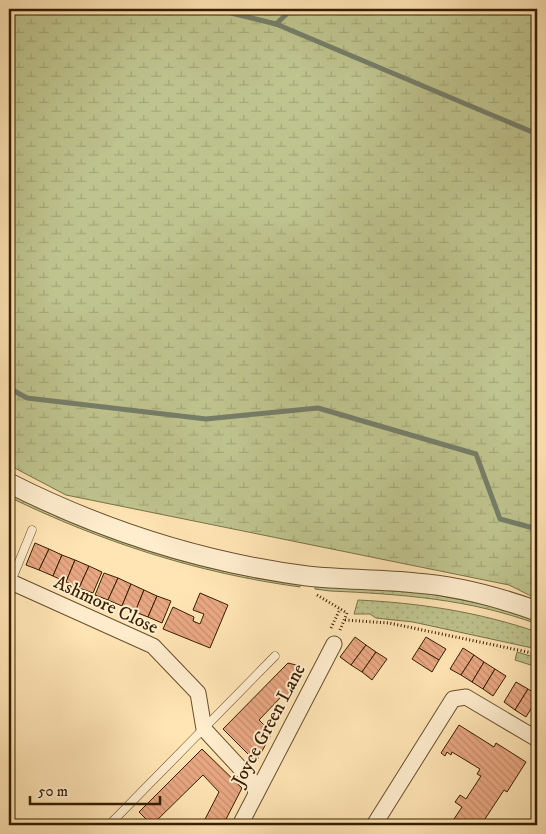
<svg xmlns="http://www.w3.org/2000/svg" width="546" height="834" font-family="'IM FELL DW Pica',serif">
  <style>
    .grass { fill: url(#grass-dots); stroke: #7a7247 }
    .wetland { fill: url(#wetland-marsh); stroke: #7a7247 }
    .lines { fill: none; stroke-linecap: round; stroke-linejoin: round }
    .stream { stroke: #767e69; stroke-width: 5 }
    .building { fill: url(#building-back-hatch); stroke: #361f00 }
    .service-casing { stroke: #68502d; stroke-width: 9 }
    .minor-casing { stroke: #68502d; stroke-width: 17 }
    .tertiary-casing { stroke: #68502d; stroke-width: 21 }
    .path { stroke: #361f00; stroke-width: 3; stroke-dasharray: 1 2.5; stroke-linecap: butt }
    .service { stroke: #ffedce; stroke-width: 8 }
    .minor { stroke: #ffedce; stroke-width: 15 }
    .tertiary { stroke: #ffedce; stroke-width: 19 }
    .labels { text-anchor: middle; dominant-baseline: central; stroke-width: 4; stroke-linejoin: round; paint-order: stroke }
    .street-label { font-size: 19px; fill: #361f00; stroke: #ffedce }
  </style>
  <defs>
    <pattern id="grass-dots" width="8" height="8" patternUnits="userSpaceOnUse" patternTransform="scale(1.25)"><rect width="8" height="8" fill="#bfc48e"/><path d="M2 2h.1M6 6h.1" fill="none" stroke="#a5a879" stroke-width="1.8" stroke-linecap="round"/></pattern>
    <pattern id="wetland-marsh" width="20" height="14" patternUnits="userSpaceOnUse" patternTransform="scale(1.25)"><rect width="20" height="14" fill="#bfc48e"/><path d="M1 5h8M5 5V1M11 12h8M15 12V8" fill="none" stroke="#a5a879"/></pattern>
    <pattern id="building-back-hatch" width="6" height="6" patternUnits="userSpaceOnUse" patternTransform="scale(1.25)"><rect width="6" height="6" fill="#e8a782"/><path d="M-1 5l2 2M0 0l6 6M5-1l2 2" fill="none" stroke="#c88f6e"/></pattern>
  </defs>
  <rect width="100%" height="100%" fill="#ffe4b4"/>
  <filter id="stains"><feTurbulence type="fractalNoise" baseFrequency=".004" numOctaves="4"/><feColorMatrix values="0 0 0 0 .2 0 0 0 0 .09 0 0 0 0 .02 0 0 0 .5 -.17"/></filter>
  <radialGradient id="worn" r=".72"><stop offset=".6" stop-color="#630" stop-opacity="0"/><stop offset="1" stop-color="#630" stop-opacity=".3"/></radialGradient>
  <g class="grass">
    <path d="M 9,494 C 101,540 198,572 300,584 L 300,587 C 197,573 102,542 9,497 Z"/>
    <path d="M 315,586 L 426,593 L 487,605 L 537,621 L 537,624 C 470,599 400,594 330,591 L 315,589 Z"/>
    <path d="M 358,600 C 420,603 479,612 537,632 L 537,649 L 413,622 L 376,618 L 370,614 L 354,614 Z"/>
    <polygon points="517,652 537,658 537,667 515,660"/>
  </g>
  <polygon class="wetland" points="9,9 537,9 537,599 509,585 66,495 9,465"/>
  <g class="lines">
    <g class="stream">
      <polyline points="215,9 276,24 537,134"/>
      <polyline points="276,24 292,9"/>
      <polyline points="9,388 27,398 206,419 318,408 476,454 500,519 537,529"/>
    </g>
  </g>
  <g class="building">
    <polygon points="35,543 49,549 39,570 26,565"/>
    <polygon points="49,549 62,555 53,576 39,570"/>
    <polygon points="62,555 75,560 66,582 53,576"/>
    <polygon points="75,560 89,566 79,588 66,582"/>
    <polygon points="89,566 102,572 93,593 79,588"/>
    <polygon points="104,573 118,578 108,600 95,595"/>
    <polygon points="118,578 131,584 122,606 108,600"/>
    <polygon points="131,584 144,590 135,612 122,606"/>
    <polygon points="144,590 157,596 148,617 135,612"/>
    <polygon points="200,593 228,605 210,648 163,629 173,607 194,617 193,621 200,624 204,614 193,610"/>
    <polygon points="157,596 171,601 162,623 148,617"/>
    <polygon points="355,637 366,645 351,665 340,657"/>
    <polygon points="426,637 446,649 439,660 419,648"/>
    <polygon points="366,645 376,652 362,672 351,665"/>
    <polygon points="419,648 439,660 432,672 412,659"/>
    <polygon points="463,648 474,655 461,675 450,669"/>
    <polygon points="376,652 387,659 372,680 362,672"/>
    <polygon points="474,655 484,662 472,682 461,675"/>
    <polygon points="484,662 495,669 483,689 472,682"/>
    <polygon points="288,663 304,667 288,699 283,695 259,720 272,733 256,762 223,729"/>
    <polygon points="495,669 506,676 493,696 483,689"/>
    <polygon points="516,682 528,689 515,710 504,702"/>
    <polygon points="528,689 537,695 537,699 526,717 515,710"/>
    <polygon points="459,725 494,747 496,743 526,762 507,792 504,790 481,825 450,825 462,807 455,802 460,795 466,799 481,776 477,774 480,769 452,752 451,755 447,752 445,756 441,753"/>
    <polygon points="202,749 242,788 223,825 202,825 219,792 203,775 152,825 139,812"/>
  </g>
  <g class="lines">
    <g class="service-casing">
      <g id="service">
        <polyline points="10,584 32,530"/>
        <polyline points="110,824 275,656"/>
      </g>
    </g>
    <g class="minor-casing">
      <g id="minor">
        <polyline points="11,582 153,646 198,693 204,729 254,783 256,794"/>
        <polyline points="240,825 334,644"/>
        <polyline points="374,825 453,699 466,697 537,739"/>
      </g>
    </g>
    <g class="tertiary-casing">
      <path id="tertiary" d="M 9,483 C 104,531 200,562 307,576 C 343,580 380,579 416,583 C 458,586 498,597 537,611"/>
    </g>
    <g class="path">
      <polyline points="317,595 347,613 340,630"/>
      <polyline points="345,620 389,623 537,654"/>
      <polyline points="331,628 340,609"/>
    </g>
    <use href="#service" class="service"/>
    <use href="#minor" class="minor"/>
    <use href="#tertiary" class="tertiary"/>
  </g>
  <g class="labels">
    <g class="street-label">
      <text transform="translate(106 605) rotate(25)">Ashmore Close</text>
      <text transform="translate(269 725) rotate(-62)">Joyce Green Lane</text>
    </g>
  </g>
  <rect width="546" height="834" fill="none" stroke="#ffe4b4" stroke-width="30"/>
  <rect x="10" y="10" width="526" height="814" fill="none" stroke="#361f00" stroke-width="2.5"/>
  <rect x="15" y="15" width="516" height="804" fill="none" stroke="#361f00"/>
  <path d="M30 796v8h130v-8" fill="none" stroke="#361f00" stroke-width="2.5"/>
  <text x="38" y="796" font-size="15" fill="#361f00" stroke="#ffedce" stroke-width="4" paint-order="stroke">50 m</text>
  <rect width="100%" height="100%" filter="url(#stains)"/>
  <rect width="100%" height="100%" fill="url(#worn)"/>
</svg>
